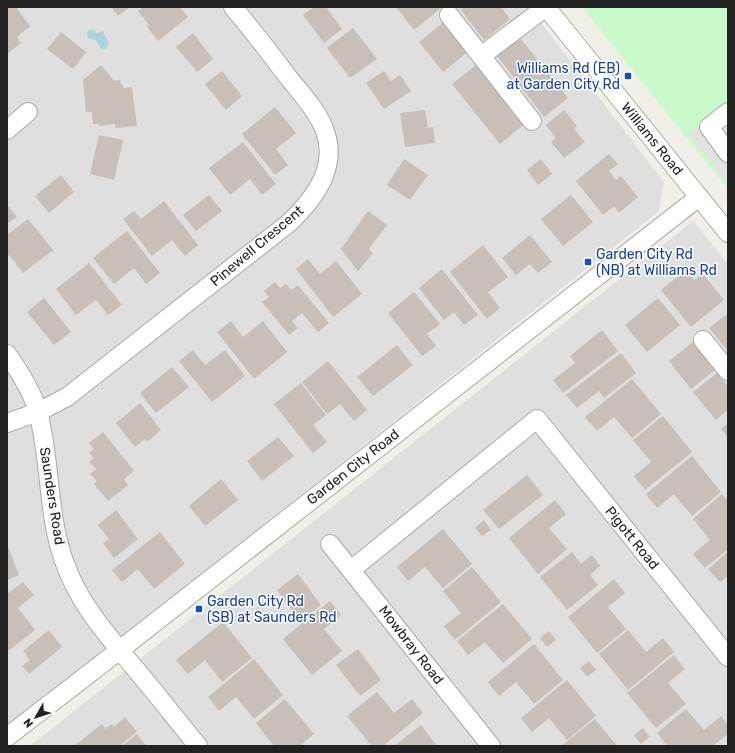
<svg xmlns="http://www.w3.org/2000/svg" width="735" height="753" font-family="Rubik,sans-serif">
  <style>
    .residential { fill: #e0dfdf }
    .park { fill: #c8facc }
    .parking { fill: #e2e2e2 }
    .water { fill: #aad3df }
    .building { fill: #c7bfb8 }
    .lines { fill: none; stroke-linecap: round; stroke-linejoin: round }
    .minor-casing { stroke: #a9a9a9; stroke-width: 20 }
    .minor { stroke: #fff; stroke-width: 18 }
    .transit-dot { fill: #1a4fb4; stroke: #fff; stroke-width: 1.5 }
    .labels { text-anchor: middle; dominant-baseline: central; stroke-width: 3; stroke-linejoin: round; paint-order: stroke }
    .transit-label { font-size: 14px; fill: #164399; stroke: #fff; text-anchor: start }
    .street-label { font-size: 14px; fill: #222; stroke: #fff }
  </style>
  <rect width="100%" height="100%" fill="#f2efe9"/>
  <g class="residential">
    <polygon points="7,7 529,7 664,182 659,211 7,728"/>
    <polygon points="693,221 728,264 728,746 30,746"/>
  </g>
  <polygon class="park" points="582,7 728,7 728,189"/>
  <polygon class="parking" points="728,102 728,183 688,134"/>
  <polygon class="water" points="89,30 93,30 97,33 103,31 109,44 108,46 104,50 101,49 96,40 88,38 87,32"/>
  <g class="building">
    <polygon points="8,7 16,7 30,26 17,37 21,43 7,54 7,8"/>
    <polygon points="111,7 130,7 118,16"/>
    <polygon points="143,7 180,7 188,17 158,41 147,27 149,25 138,11"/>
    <polygon points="314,7 326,7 342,29 324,43 303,15"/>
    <polygon points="396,7 438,7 440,9 414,30"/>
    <polygon points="464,7 501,7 510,19 484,40 461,10"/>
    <polygon points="445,21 469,51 443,72 419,42"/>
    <polygon points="353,28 377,59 350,78 327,48"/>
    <polygon points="61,32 86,52 73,69 47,49"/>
    <polygon points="193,33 213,59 197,72 176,47"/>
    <polygon points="520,38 568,98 544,117 497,56"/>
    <polygon points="101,65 114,81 119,80 124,88 132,87 137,126 116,128 115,124 100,126 99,124 93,124 92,112 86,112 83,80"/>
    <polygon points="476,65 523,125 500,144 452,84"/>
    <polygon points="222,71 242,96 226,110 205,84"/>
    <polygon points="384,71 391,81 400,75 411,91 384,109 366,83"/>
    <polygon points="275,107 296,133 276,149 288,165 275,175 242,134"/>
    <polygon points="425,110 428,128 433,127 435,143 405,147 400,113"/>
    <polygon points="564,110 577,126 574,129 585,142 564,158 551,142 556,138 546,125"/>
    <polygon points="99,135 123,140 114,180 90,174"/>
    <polygon points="243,142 276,184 262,195 250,179 230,195 209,168"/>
    <polygon points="609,154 618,164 609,171 616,180 621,176 638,197 619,213 614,206 603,215 576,181"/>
    <polygon points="404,159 428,175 410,200 387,185"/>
    <polygon points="541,159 552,174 538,185 527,170"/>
    <polygon points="61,175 74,192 49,213 35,196"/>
    <polygon points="209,195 222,211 196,231 183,215"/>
    <polygon points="571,195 593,222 563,246 541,219"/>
    <polygon points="164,201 198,245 185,256 172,240 152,256 123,219 134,211 141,219"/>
    <polygon points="7,204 17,217 7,224"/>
    <polygon points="368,211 387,225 369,249 373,253 358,271 341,249"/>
    <polygon points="28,219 53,250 23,273 9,255 7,257 7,235"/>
    <polygon points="127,231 160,273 146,284 134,268 114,284 93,258"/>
    <polygon points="530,235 552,262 538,273 530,264 516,275 502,258"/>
    <polygon points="483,245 508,277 488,292 500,308 487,319 450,272"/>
    <polygon points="308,259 320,274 336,261 362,294 333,317 296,269"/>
    <polygon points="89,263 122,305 108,315 96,300 76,315 56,289"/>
    <polygon points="442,269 478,315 464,325 454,312 444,320 419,288"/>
    <polygon points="686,270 694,280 703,274 724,300 691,327 661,290"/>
    <polygon points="275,282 280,288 286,284 291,290 298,285 329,323 318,332 302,313 292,321 298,328 289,335 262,302 269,297 264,291"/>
    <polygon points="414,292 440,324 427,334 436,346 422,356 388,313"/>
    <polygon points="44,298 71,332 54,345 27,312"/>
    <polygon points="658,298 680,325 647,352 625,325"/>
    <polygon points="728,313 728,351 709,328"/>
    <polygon points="231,321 243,337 263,321 287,352 254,379 217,332"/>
    <polygon points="602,330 618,351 563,393 553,380 575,363 570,356"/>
    <polygon points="693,342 715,370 691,389 669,361"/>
    <polygon points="397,345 413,365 373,396 357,377"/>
    <polygon points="193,350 205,365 225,350 245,376 212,402 179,361"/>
    <polygon points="621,353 636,373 604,398 599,391 577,408 566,395"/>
    <polygon points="328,361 367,410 354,421 340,404 327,414 302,382"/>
    <polygon points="172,367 189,387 156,413 140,393"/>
    <polygon points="717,373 728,386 728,410 716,420 693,392"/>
    <polygon points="632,379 661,414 632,438 614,417 597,431 585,417"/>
    <polygon points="301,383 326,415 313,425 327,442 313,453 274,404"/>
    <polygon points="140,403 161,430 147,442 145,439 135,447 116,423"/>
    <polygon points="663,416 692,452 645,490 634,476 651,462 633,440"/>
    <polygon points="728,423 728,438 721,429"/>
    <polygon points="103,432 134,471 124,479 128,485 108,501 94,484 97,481 90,474 96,469 89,462 94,458 89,453 94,449 89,443"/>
    <polygon points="278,437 294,456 262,481 247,461"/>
    <polygon points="692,456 721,492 692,516 674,494 657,508 646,494"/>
    <polygon points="527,475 543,495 499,529 483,510"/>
    <polygon points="221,479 238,500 205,526 189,506"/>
    <polygon points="722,494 728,501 728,549 705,568 693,554 710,540 693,519"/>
    <polygon points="555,500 566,514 549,528 567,549 538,574 509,538"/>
    <polygon points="116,510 138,539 114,558 103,543 109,539 98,525"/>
    <polygon points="484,520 491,530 482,536 475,528"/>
    <polygon points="443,529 472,564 443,588 425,567 408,581 397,567"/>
    <polygon points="160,532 185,564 154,589 138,569 122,582 112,570"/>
    <polygon points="7,544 19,575 7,580"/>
    <polygon points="572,552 581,564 592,555 600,566 590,575 598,585 567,610 540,577"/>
    <polygon points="728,552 728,576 720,582 708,569"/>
    <polygon points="472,567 501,602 455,640 444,626 461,613 443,591"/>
    <polygon points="298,574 321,605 300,621 277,590"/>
    <polygon points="614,579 625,593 608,607 626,629 597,653 568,617"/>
    <polygon points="23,582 34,595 18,608 35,630 7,652 7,594"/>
    <polygon points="330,601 341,615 324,629 342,651 312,675 283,639"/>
    <polygon points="503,604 532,639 503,663 485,642 468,655 457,641"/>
    <polygon points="223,622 252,658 222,682 205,660 188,674 176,660"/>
    <polygon points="49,630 62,647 29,674 22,666 30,660 23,651"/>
    <polygon points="628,630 646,652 663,638 674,652 628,690 599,654"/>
    <polygon points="549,631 556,640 547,647 540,638"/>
    <polygon points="534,644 563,680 534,704 516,682 499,696 488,682"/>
    <polygon points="358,649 381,680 360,696 336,665"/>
    <polygon points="674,655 685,669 668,683 686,704 656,728 627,693"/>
    <polygon points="254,659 283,695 254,719 236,697 219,711 208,697"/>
    <polygon points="589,661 596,670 587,677 580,668"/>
    <polygon points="567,680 596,716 567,740 549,718 532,732 521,718"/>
    <polygon points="377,692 394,713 412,699 423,713 383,746 372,746 347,716"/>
    <polygon points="285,699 314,734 300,746 272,746 273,745 256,723"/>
    <polygon points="686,709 704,730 721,716 728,725 728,734 713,746 668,746 657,733"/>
    <polygon points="125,717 137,732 119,746 74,746 102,724 105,729 112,724 114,727"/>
    <polygon points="595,719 617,746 561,746"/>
    <polygon points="421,725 437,746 394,746"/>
    <polygon points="643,728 650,737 641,744 634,735"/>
    <polygon points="137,734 146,746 122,746"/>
  </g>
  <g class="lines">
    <g class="minor-casing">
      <g id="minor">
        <polyline points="449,15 532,121"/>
        <polyline points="481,56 546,7 728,233"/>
        <polyline points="728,112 709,127 728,153"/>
        <polyline points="7,130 28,112"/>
        <polyline points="703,340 728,371"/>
        <path d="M 7,354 C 20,372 32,391 38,412 C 51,461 47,513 64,561 C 79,604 105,632 133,666 C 155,692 176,719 198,746"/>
        <path d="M 7,423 L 38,412 L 67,397 L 289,223 C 316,197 340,165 323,126 C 315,108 300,92 288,77 C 270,53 252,30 233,7"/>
        <polyline points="330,544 491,746"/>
        <polyline points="351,570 537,419 728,657"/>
        <polyline points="7,737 103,663 699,197"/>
      </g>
    </g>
    <use href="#minor" class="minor"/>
  </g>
  <g class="transit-dot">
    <rect x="624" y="72" width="8" height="8" rx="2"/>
    <rect x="584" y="258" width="8" height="8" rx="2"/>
    <rect x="195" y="605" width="8" height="8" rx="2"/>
  </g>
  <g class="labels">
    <g class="transit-label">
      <text x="620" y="68" text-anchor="end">Williams Rd (EB)<tspan x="620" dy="16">at Garden City Rd</tspan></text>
      <text x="596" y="254">Garden City Rd<tspan x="596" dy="16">(NB) at Williams Rd</tspan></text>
      <text x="207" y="601">Garden City Rd<tspan x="207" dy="16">(SB) at Saunders Rd</tspan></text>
    </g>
    <g class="street-label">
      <text transform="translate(652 139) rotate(51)">Williams Road</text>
      <text transform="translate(257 246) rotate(-40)">Pinewell Crescent</text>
      <text transform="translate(353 467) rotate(-38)">Garden City Road</text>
      <text transform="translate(52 496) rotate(81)">Saunders Road</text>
      <text transform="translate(632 538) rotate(51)">Pigott Road</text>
      <text transform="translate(411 645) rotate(52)">Mowbray Road</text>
    </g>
  </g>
  <rect width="735" height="753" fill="none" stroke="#222222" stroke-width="16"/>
  <g transform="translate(36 717) rotate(231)" stroke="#ffffff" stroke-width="3" paint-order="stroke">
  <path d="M0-3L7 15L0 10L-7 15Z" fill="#222222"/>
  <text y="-6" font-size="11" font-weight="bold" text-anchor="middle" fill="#222222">N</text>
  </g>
</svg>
